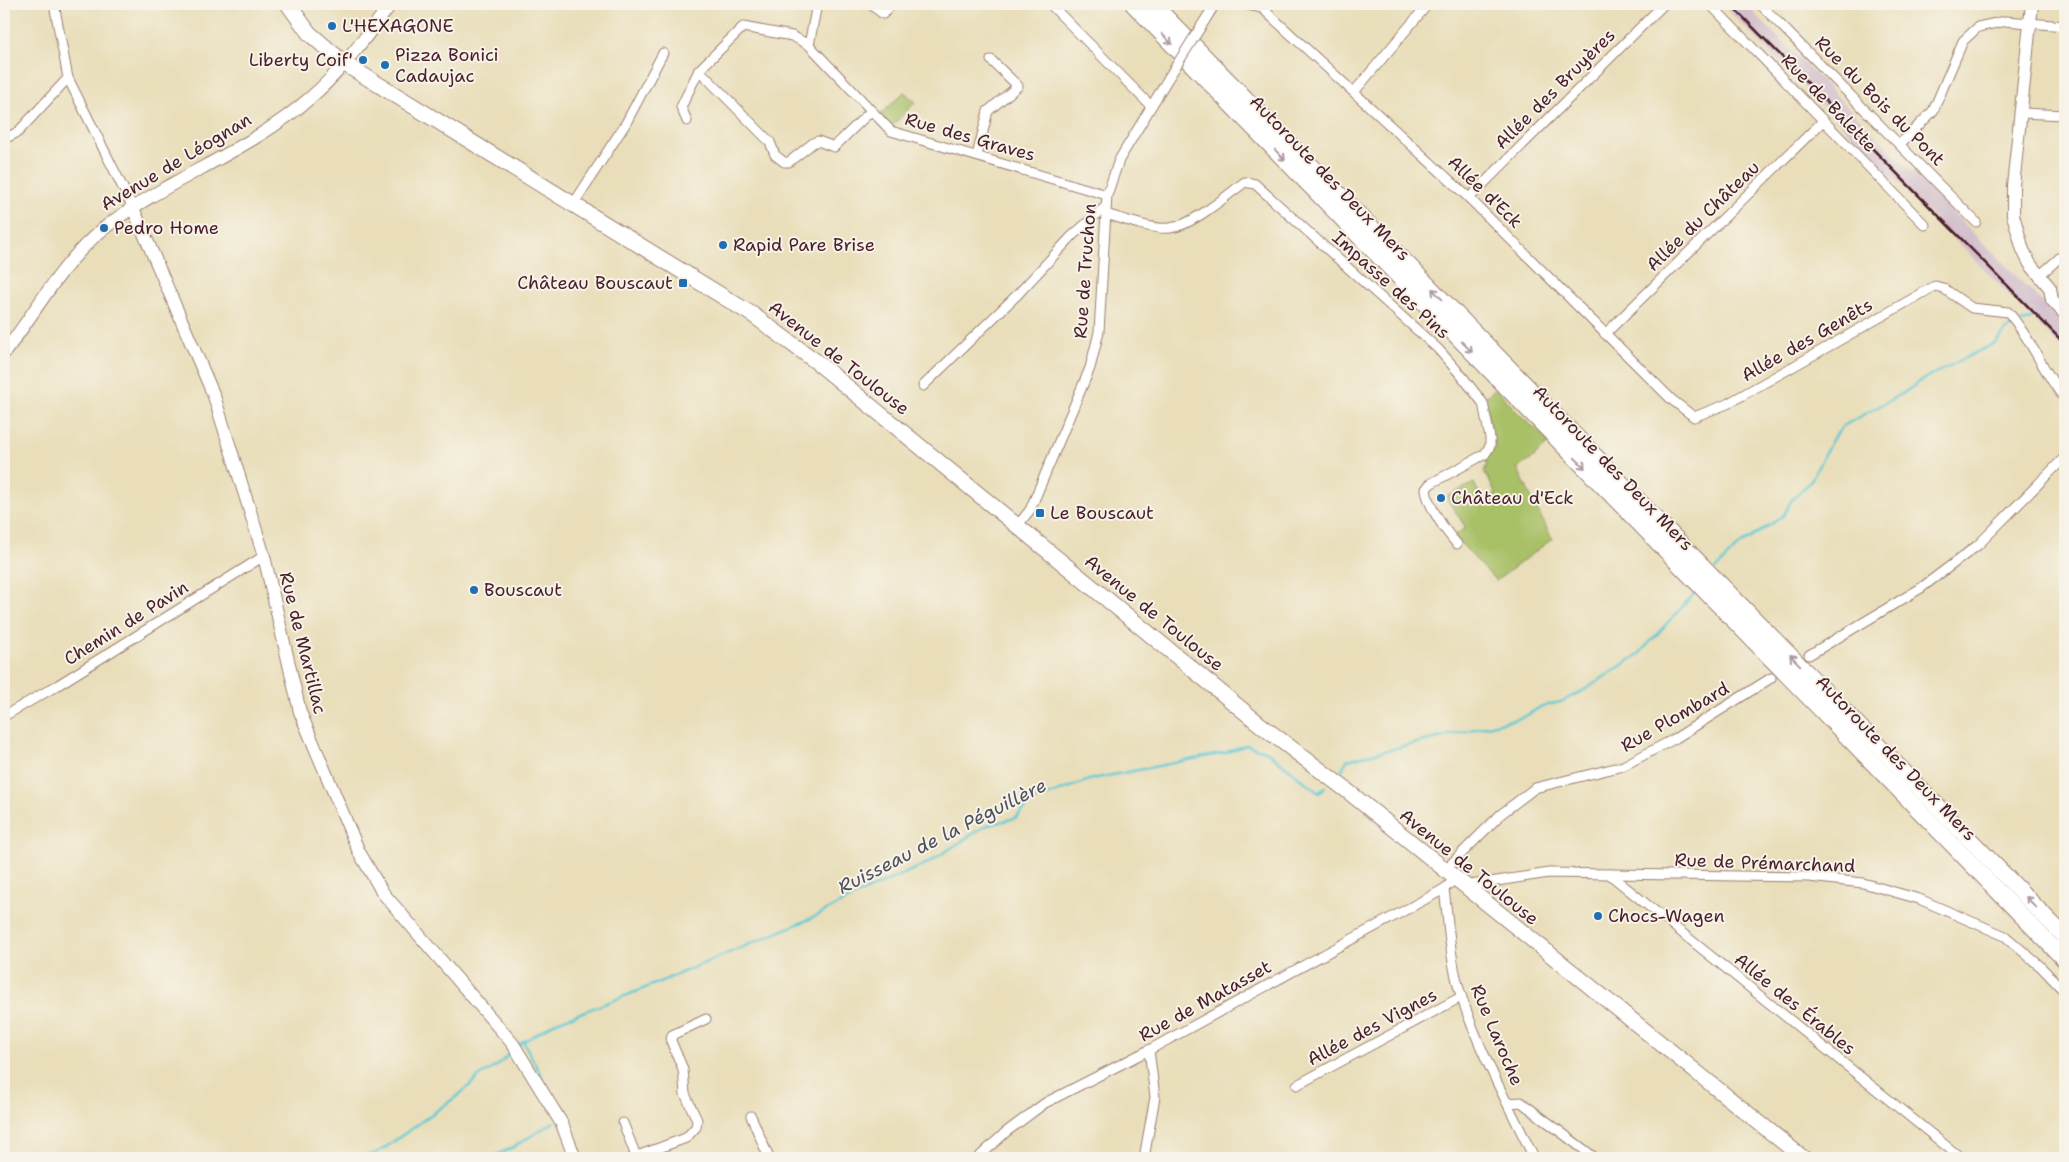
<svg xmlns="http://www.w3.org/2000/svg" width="2069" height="1162" font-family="'Shantell Sans',sans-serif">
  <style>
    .industrial { fill: #d1bdcb }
    .green { fill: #a8c066; stroke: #797048 }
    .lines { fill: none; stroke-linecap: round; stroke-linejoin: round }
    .stream { stroke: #5cc8d4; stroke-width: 2.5 }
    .street-casing { stroke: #9a7e72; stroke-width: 11 }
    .secondary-casing { stroke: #9a7e72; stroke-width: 14 }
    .primary-casing { stroke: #9a7e72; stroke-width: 17 }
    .highway-casing { stroke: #9a7e72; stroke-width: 18 }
    .street { stroke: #fff; stroke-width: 9 }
    .secondary { stroke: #fff; stroke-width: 12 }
    .primary { stroke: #fff; stroke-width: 15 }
    .highway { stroke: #fff; stroke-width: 16 }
    .rail { stroke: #4a1f2b; stroke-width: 2.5 }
    .street-bridge-casing { stroke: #9a7e72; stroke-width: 11; stroke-linecap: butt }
    .street-bridge { stroke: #fff; stroke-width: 9 }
    .oneway { stroke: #ae9aa0 }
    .poi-dot { fill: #1f6fb2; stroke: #f7f3e8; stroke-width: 2 }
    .labels { text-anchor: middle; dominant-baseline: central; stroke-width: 4; stroke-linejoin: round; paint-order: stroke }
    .poi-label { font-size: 18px; fill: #4a1f2b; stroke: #f7f3e8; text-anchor: start }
    .street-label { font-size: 18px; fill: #4a1f2b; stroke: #f7f3e8 }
    .water-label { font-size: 19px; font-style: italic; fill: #4f525e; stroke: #f7f3e8 }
  </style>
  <rect width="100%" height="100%" fill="#f7f3e8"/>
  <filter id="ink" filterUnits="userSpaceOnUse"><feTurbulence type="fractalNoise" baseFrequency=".02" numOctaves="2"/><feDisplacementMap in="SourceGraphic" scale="10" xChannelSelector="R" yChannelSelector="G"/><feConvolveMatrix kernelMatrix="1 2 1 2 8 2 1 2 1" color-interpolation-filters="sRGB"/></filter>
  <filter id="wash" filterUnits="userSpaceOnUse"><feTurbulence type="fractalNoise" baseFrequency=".0096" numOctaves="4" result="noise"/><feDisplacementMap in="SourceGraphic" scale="20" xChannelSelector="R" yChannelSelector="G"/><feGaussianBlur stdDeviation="1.12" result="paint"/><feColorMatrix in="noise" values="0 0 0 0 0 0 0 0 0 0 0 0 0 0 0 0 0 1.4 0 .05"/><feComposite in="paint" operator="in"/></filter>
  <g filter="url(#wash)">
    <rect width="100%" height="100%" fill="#e9deb9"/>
    <polygon class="industrial" points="1722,4 1745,4 2042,302 2065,326 2065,351"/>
    <g class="green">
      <polygon points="904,92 916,102 891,127 880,115"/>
      <polygon points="1496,388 1517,412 1549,442 1531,460 1517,468 1552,539 1496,581 1454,536 1466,528 1446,497 1474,483 1483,501 1496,494 1484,471 1487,465 1484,457 1495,447 1484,398"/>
    </g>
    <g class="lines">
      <g class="stream">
        <polyline points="2057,298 2065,296"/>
        <polyline points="2021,323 2031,319"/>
        <polyline points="1716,569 1737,547 1783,516 1791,501 1810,482 1832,440 1843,426 1905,392 1925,378 1995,343 2009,328 2015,326"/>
        <polyline points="1340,773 1347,760 1524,717 1542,706 1561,702 1586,689 1639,654 1694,594"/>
        <polyline points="523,1041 553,1098"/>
        <polyline points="518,1045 554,1023 638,991 812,918 861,893 928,863 985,826 1015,818 1033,801 1092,779 1225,753 1246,745 1268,752 1319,793 1325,787"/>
        <polyline points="344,1158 374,1154 383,1149 460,1094 480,1076 498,1065 511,1052"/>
        <polyline points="489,1158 510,1149 554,1122"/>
      </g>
    </g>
  </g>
  <g filter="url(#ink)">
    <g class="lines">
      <g class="street-casing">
        <g id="street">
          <polyline points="54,4 68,78 133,208"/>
          <polyline points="817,4 809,45 891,131 1107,195"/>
          <polyline points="870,4 883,14 892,4"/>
          <polyline points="1050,4 1150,105"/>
          <path d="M 1243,4 L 1262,8 L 1469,198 L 1671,399 L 1694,417 L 1727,404 L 1935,286 L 1943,288 L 1972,308 L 2008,312 C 2031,338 2043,372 2065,399"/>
          <polyline points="1710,4 1925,225"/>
          <polyline points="1760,4 1976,222"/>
          <polyline points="1207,17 1215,4"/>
          <polyline points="699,70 770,142 775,155 784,162 789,162 813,143 818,141 834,147 871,111"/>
          <polyline points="1354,92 1428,4"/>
          <polyline points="2021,113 2065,115"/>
          <polyline points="687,121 681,107 699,70 743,27 792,36 809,45"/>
          <polyline points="4,139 18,132 68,78"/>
          <polyline points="1900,144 1933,111 1963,41 1978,27 2006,21 2065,26"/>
          <polyline points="977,156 988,111 1018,86 991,60"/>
          <polyline points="1469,198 1664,4"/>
          <polyline points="574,203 626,123 663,53"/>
          <path d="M 1106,214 C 1123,219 1152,230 1170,228 C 1192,226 1227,195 1245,182 L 1255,184 L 1438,349 L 1461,375 L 1483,403 L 1490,438 L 1490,446 L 1485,454 L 1430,484 L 1426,489 C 1427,505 1446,532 1457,544"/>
          <polyline points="2039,276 2065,253"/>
          <polyline points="1605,334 1823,121"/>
          <polyline points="923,386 1018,294 1072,236 1106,206"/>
          <polyline points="1017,526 1030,510 1090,368 1099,332 1107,195 1119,160 1169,77"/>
          <polyline points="1809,655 1921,588 1978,545 2065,457"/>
          <polyline points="4,716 58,685 264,556"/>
          <polyline points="1444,871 1501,814 1535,788 1623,766 1676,738 1771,678"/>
          <polyline points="1609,874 1961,1158"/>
          <polyline points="1464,886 1549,873 1809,877 1863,883 1919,899 2005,936 2040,966 2065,992"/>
          <path d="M 1444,889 C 1449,925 1450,964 1462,998 C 1480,1053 1509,1106 1534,1158"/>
          <polyline points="1297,1085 1461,997"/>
          <polyline points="1508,1103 1521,1102 1595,1158"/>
          <polyline points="751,1116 769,1158"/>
          <polyline points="623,1123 636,1156"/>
          <polyline points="632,1158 686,1138 696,1127 697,1120 685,1094 683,1069 671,1041 672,1035 706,1019"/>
          <polyline points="978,1158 1006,1132 1045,1103 1149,1050 1444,889 1454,880"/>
          <polyline points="1144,1158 1155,1097 1149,1050"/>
        </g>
      </g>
      <g class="secondary-casing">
        <g id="secondary">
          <polyline points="2032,4 2013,186 2013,215 2023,250 2030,264 2050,288 2052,300 2065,314"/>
          <polyline points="133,208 214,396 264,556 300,712 359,852 383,893 513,1044 562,1124 575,1158"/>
          <path d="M 4,353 C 36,312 61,263 103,229 C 166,179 249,152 310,98 C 342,71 366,36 391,4"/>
        </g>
      </g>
      <g class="primary-casing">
        <polyline id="primary" points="288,4 309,33 345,64 753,315 818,363 1262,726 1345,789 1803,1158"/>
      </g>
      <g class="highway-casing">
        <g id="highway">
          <polyline points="1133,4 2065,960"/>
          <polyline points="1153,4 2065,937"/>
        </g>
      </g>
      <use href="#street" class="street"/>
      <use href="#secondary" class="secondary"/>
      <use href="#primary" class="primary"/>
      <use href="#highway" class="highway"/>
      <polyline class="rail" points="1730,4 2065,344"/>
      <g class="street-bridge-casing">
        <polyline id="street-bridge" points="1169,77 1207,17"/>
      </g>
      <use href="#street-bridge" class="street-bridge"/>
    </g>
    <defs><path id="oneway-shaft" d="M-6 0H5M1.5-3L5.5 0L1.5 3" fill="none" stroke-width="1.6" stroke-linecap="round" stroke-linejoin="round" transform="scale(1.25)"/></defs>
    <g class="oneway">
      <use href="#oneway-shaft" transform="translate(1167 39) rotate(46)"/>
      <use href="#oneway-shaft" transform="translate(1280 155) rotate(46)"/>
      <use href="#oneway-shaft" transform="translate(1437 294) rotate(-134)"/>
      <use href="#oneway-shaft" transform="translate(1467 347) rotate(46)"/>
      <use href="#oneway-shaft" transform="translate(1580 463) rotate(46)"/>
      <use href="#oneway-shaft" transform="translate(1795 660) rotate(-134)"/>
      <use href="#oneway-shaft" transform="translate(2031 902) rotate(-134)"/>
    </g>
  </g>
  <g class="poi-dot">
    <circle cx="332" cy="26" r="5"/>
    <circle cx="363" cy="60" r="5"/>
    <circle cx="385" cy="65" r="5"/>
    <circle cx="104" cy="228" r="5"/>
    <circle cx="723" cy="245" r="5"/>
    <rect x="678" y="278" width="10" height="10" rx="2.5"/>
    <circle cx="1441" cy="498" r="5"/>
    <rect x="1035" y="508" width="10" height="10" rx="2.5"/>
    <circle cx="474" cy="590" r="5"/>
    <circle cx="1598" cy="916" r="5"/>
  </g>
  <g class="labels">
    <g class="poi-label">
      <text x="342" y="26">L'HEXAGONE</text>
      <text x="395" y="55">Pizza Bonici<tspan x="395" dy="21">Cadaujac</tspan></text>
      <text x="353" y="60" text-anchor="end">Liberty Coif'</text>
      <text x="114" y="228">Pedro Home</text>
      <text x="733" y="245">Rapid Pare Brise</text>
      <text x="673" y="283" text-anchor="end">Château Bouscaut</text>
      <text x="1451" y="498">Château d'Eck</text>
      <text x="1050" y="513">Le Bouscaut</text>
      <text x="484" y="590">Bouscaut</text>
      <text x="1608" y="916">Chocs-Wagen</text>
    </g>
    <g class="street-label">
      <text transform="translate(1555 89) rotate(-45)">Allée des Bruyères</text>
      <text transform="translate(1880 101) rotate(45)">Rue du Bois du Pont</text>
      <text transform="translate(1829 103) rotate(46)">Rue de Balette</text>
      <text transform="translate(970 137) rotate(16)">Rue des Graves</text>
      <text transform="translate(176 162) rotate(-31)">Avenue de Léognan</text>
      <text transform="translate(1330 178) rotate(46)">Autoroute des Deux Mers</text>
      <text transform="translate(1485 192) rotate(44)">Allée d'Eck</text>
      <text transform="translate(1703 216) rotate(-44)">Allée du Château</text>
      <text transform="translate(1085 271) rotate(-86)">Rue de Truchon</text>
      <text transform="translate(1391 285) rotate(42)">Impasse des Pins</text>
      <text transform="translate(1807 340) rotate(-30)">Allée des Genêts</text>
      <text transform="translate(839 358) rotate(38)">Avenue de Toulouse</text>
      <text transform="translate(1613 468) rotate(46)">Autoroute des Deux Mers</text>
      <text transform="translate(1154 613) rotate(39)">Avenue de Toulouse</text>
      <text transform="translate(126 623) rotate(-32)">Chemin de Pavin</text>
      <text transform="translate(303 643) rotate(76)">Rue de Martillac</text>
      <text transform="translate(1675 717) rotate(-30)">Rue Plombard</text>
      <text transform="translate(1896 758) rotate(46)">Autoroute des Deux Mers</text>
      <text transform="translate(1765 863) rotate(2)">Rue de Prémarchand</text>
      <text transform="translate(1469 867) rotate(39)">Avenue de Toulouse</text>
      <text transform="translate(1205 1001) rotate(-29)">Rue de Matasset</text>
      <text transform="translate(1795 1004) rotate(39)">Allée des Érables</text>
      <text transform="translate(1372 1027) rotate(-28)">Allée des Vignes</text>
      <text transform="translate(1497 1035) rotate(67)">Rue Laroche</text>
    </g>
    <g class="water-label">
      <text transform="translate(942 836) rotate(-27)">Ruisseau de la Péguillère</text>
    </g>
  </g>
  <rect width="2069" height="1162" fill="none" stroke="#f7f3e8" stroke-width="20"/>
</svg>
